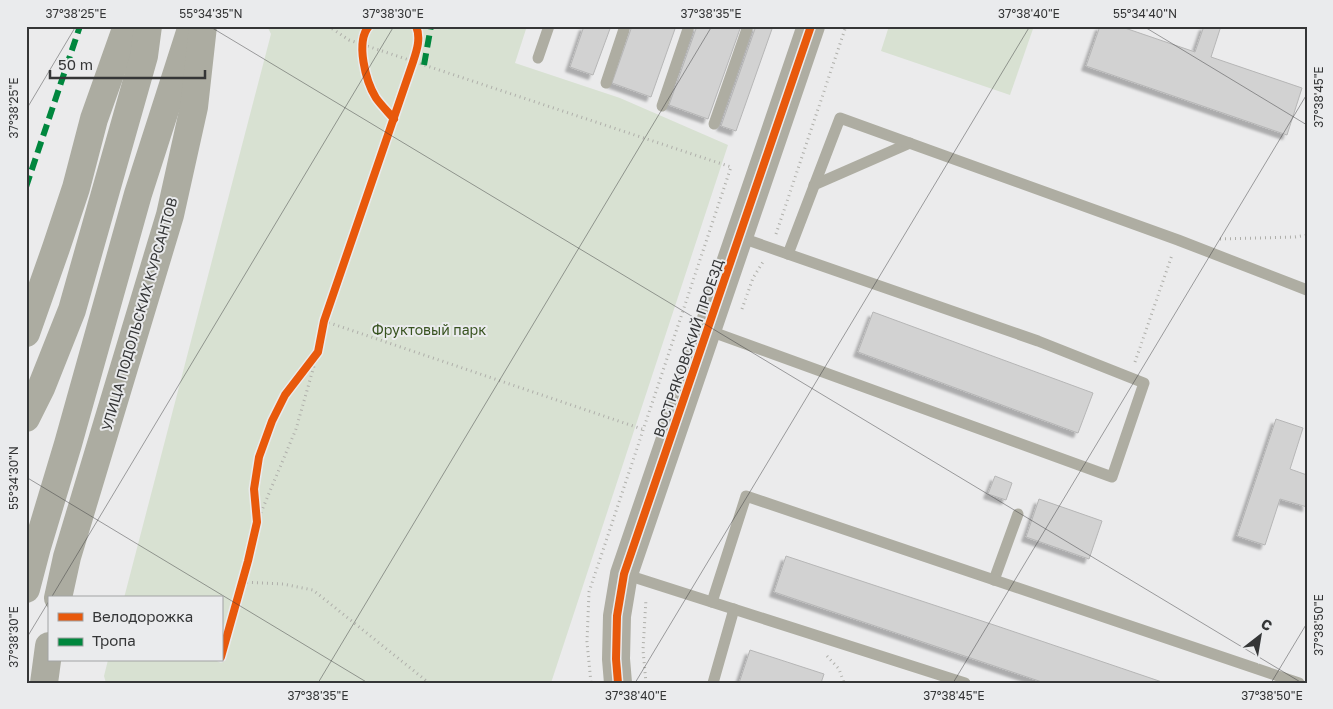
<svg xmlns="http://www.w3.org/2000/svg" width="1333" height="709" font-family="'Golos Text',sans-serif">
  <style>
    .green { fill: #d8e1d2 }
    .building { fill: #d2d2d2; stroke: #b6b6b6; filter: url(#shadow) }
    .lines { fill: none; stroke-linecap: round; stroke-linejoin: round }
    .path { stroke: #afafaa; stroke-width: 3; stroke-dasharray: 1 4; stroke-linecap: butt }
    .service { stroke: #aeada2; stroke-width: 11 }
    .tertiary { stroke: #aeada2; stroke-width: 28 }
    .secondary { stroke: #acaca1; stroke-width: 28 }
    .quiet { stroke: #00873e; stroke-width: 6; stroke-dasharray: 12 6; stroke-linecap: butt }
    .cycleway-casing { stroke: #eaebed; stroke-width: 11 }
    .cycleway { stroke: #e8590c; stroke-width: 8 }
    .ticks { fill: none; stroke: #353637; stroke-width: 1; stroke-opacity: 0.45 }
    .labels { text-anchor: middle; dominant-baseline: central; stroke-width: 4; stroke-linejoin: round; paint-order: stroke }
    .street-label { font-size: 14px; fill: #353637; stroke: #eaebed }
    .park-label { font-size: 14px; fill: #385320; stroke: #eaebed }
    .neatline { fill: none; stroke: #353637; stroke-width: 2 }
    .ticks-label { font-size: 12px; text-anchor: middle; fill: #353637 }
  </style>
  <defs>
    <filter id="shadow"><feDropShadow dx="-4.5" dy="4.5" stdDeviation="1" flood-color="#0004"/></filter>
  </defs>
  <rect width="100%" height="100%" fill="#ebebec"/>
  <g class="green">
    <polygon points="267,26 527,26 515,63 620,98 728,145 551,683 106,683 104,676 108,660 221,660 221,598 124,598 271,34"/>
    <polygon points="889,26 1034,26 1010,95 881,51"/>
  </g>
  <g class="building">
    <polygon points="584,26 611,26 593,75 570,67"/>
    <polygon points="632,26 676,26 651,97 612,83"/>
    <polygon points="697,26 741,26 708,119 669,105"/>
    <polygon points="756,26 773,26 736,131 721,126"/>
    <polygon points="1100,26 1119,26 1195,52 1204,26 1221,26 1211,57 1302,88 1287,135 1086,66"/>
    <polygon points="873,312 1093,393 1078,433 858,352"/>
    <polygon points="1276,419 1303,428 1290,469 1307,475 1307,507 1280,499 1265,545 1237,536"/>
    <polygon points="995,476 1012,483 1006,500 988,494"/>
    <polygon points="1039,499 1102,521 1089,559 1026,537"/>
    <polygon points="786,556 997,626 1165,683 1045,683 774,592"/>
    <polygon points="750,650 824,674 821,683 739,683"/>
  </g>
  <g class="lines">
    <g class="path">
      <polyline points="328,26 349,40 731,167 589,592 587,642 591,683"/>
      <polyline points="776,234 846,26"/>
      <polyline points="1220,239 1295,237 1307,235"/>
      <polyline points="742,309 753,278 763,262"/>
      <polyline points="324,321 642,429"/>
      <polyline points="1135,362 1172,255"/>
      <polyline points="257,522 296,429 318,352"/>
      <polyline points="242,582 283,584 313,590 429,683"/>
      <polyline points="827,656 839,669 844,683"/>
      <polyline points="646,683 643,650 646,599"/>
    </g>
    <g class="service">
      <polyline points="538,58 549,26"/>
      <polyline points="606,83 625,26"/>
      <polyline points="662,106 689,26"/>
      <polyline points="714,124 748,26"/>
      <polyline points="814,185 910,143"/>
      <polyline points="788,254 840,118 1178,240 1307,290"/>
      <polyline points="707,330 1112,477 1144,383 1038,341 739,237"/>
      <polyline points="624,574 965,683"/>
      <polyline points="994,580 1018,514"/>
      <polyline points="712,602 746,496 1299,683"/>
      <polyline points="713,683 734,609"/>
    </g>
    <polyline class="tertiary" points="618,683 616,659 617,616 624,574 811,26"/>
    <g class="secondary">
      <polyline points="26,333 56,248 76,188 94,119 127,26"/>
      <polyline points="26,418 41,388 72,310 144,56 148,26"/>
      <polyline points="26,589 37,547 68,444 138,194 190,32"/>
      <polyline points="58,598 67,557 170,215 194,107 203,26"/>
      <polyline points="44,683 49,646"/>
    </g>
    <g class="quiet">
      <polyline points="424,65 431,26"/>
      <polyline points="26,187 80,26"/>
    </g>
    <g class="cycleway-casing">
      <g id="cycleway">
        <path d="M 369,26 C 355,42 366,82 376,98 C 381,105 388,112 394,119"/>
        <path d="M 221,657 L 248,561 L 257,522 L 254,489 L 259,457 L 272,421 L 285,395 L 318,352 L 324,321 L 413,62 C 417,50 421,38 416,26"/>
        <polyline points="618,683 616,659 617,616 624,574 811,26"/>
      </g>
    </g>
    <use href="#cycleway" class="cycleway"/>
  </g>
  <path class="ticks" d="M 209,26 L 1302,683M 1143,26 L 1307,125M 26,110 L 76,26M 26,477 L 368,683M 51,598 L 394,26M 26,639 L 49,601M 318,683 L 712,26M 635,683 L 1030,26M 953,683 L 1307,94M 1271,683 L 1307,623"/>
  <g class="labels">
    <g class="street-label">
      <text transform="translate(139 314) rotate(-74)">УЛИЦА ПОДОЛЬСКИХ КУРСАНТОВ</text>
      <text transform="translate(688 348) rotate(-71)">ВОСТРЯКОВСКИЙ ПРОЕЗД</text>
    </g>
    <g class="park-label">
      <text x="429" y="329">Фруктовый парк</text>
    </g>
  </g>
  <rect width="1333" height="709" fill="none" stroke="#eaebed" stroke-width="55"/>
  <rect x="48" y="596" width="175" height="65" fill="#eaebed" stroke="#a2a3a4"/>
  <rect x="58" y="613" width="25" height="8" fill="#e8590c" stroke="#a2a3a4"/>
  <text x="92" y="622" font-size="15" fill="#353637">Велодорожка</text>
  <rect x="58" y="638" width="25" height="8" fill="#00873e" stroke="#a2a3a4"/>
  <text x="92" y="646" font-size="15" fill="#353637">Тропа</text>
  <g transform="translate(1260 636) rotate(31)" stroke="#eaebed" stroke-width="4" paint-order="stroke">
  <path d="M0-4L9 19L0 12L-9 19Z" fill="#353637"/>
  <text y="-8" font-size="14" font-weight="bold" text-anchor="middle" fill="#353637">С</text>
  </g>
  <path d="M50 70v8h155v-8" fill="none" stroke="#353637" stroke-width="2.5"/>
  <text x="58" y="70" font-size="15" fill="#353637" stroke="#eaebed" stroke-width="4" paint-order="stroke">50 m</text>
  <rect x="28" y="28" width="1278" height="654" class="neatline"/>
  <g class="ticks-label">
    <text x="76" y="18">37°38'25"E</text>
    <text x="211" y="18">55°34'35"N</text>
    <text x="393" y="18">37°38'30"E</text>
    <text x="711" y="18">37°38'35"E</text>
    <text x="1029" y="18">37°38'40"E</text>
    <text x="1145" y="18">55°34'40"N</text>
    <text transform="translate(1319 97) rotate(-90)" y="4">37°38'45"E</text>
    <text transform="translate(14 108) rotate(-90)" y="4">37°38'25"E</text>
    <text transform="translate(14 478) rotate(-90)" y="4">55°34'30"N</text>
    <text transform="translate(1319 625) rotate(-90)" y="4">37°38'50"E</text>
    <text transform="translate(14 637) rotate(-90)" y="4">37°38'30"E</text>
    <text x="318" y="700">37°38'35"E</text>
    <text x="636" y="700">37°38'40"E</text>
    <text x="954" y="700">37°38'45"E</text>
    <text x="1272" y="700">37°38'50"E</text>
  </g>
</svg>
